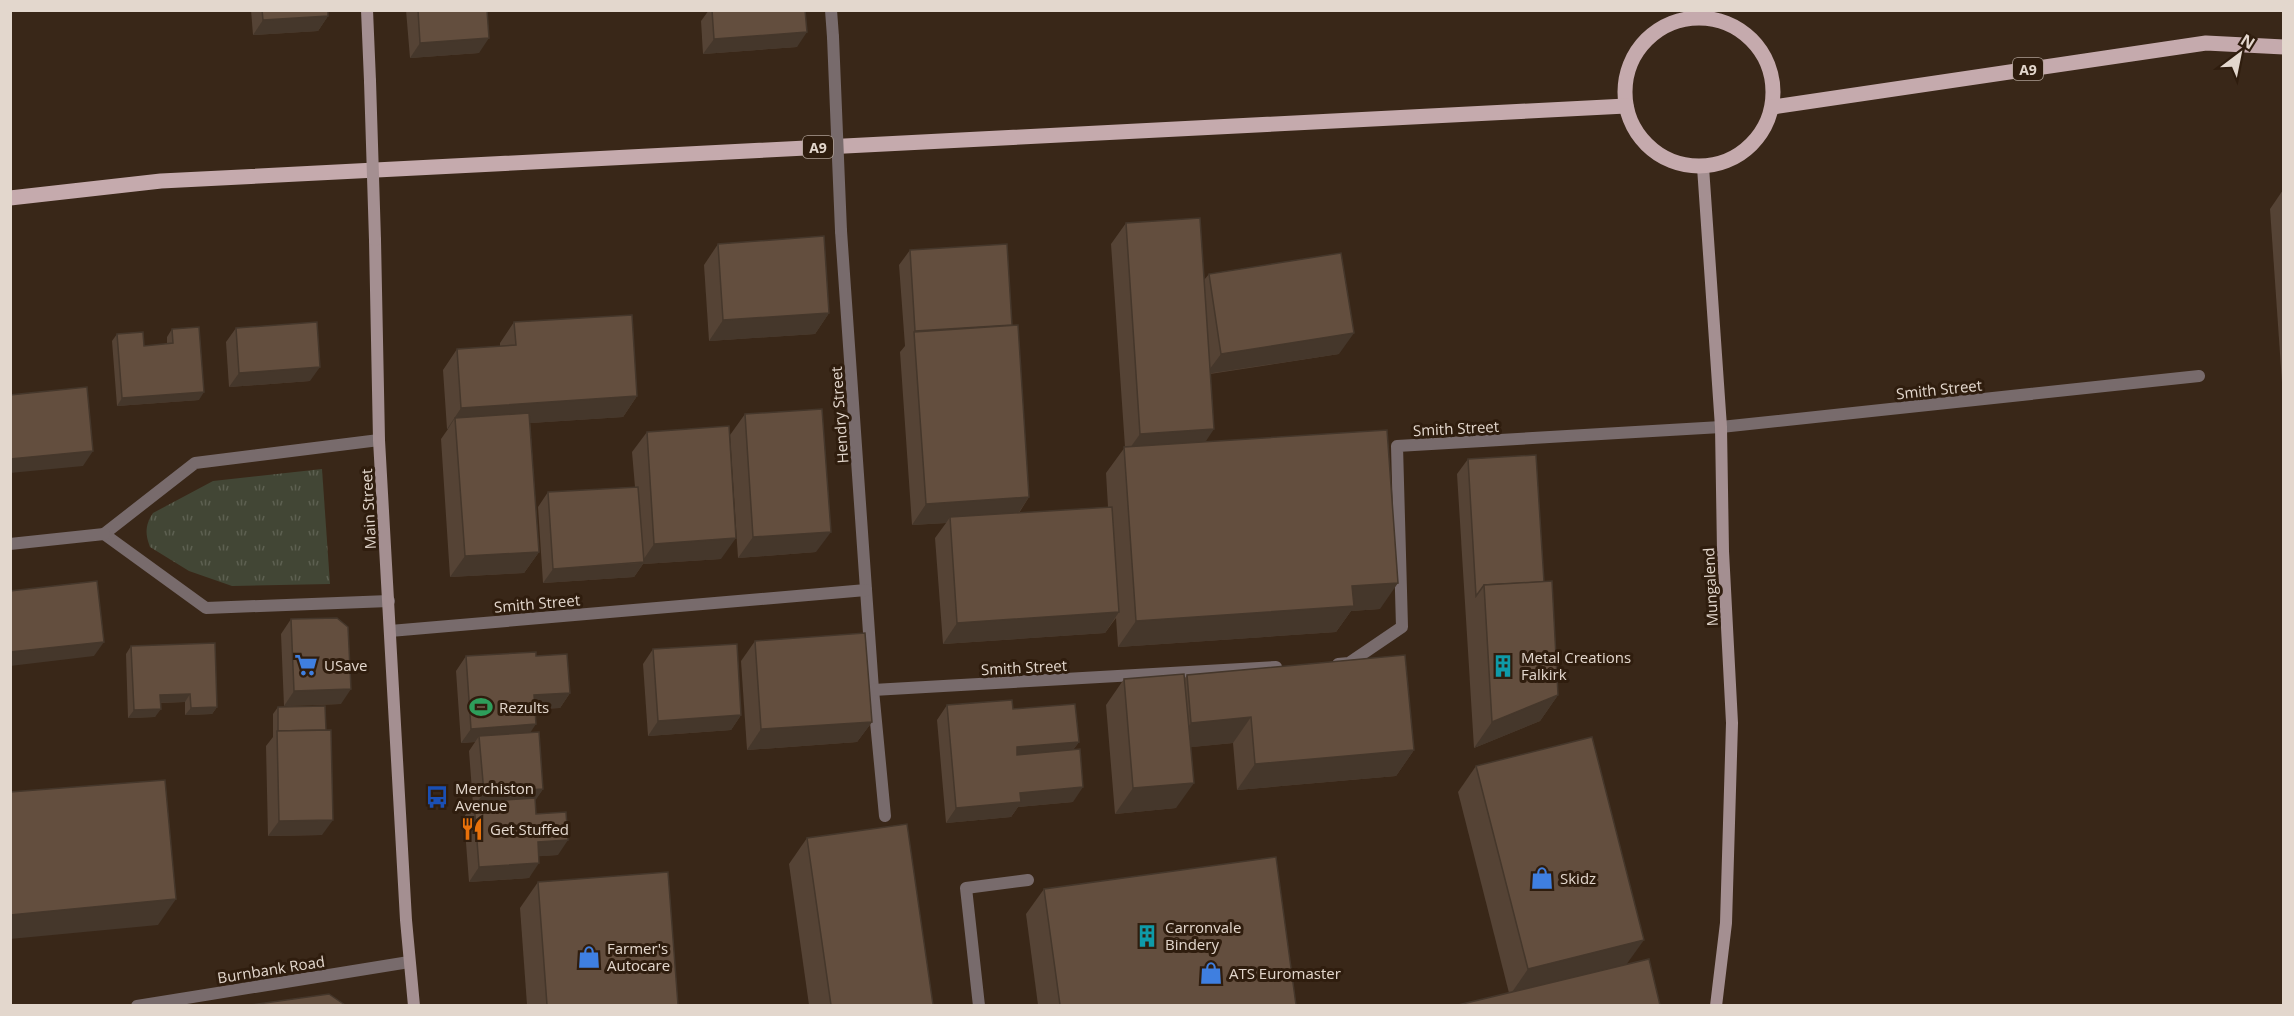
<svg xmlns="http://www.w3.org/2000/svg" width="2294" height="1016" font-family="'Open Sans',sans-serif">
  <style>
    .grass { fill: url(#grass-tufts) }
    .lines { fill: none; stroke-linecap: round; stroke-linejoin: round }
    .street { stroke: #786b6c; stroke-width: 12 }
    .secondary { stroke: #a48f91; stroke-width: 12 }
    .primary { stroke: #c5aaad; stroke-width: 15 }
    .street-bridge { stroke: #786b6c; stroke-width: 12 }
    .secondary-bridge { stroke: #a48f91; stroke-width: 12 }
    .wall { fill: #554335 }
    .shaded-wall { fill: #45372b }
    .building { fill: #634e3e; stroke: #45372b; stroke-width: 1.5 }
    .labels { text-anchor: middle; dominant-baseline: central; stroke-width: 6; stroke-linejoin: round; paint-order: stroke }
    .shield { fill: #2f1d0e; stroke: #ad9f94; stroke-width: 1.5 }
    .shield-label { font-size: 14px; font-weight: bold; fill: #e3d7cd }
    .street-label { font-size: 15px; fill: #e3d7cd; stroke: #2f1d0e }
    .poi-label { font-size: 15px; fill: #e3d7cd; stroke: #2f1d0e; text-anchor: start }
  </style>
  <defs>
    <pattern id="grass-tufts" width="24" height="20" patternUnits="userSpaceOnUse" patternTransform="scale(1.5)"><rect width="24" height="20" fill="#424635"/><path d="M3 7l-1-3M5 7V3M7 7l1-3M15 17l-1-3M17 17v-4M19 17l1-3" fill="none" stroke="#5d6051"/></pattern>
  </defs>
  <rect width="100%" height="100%" fill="#392718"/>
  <path class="grass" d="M 322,469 L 330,584 L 232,586 L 189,571 L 150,547 C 145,534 145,525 153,513 L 213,481 Z"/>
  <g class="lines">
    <g class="street">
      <polyline points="831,10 833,37"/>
      <polyline points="841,231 873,690 885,816"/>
      <polyline points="379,440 195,463 104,534 206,608 389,601"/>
      <polyline points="10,544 104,534"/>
      <polyline points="390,631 866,590"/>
      <polyline points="1338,664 1349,663 1402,627 1397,446 1721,427 2199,376"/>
      <polyline points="873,690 1276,667"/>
      <polyline points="137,1006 409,962"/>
      <polyline points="979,1006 966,888 1028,880"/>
    </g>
    <g class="secondary">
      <polyline points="367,10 370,81"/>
      <polyline points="1703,167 1721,427 1723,551 1732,723 1726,923 1716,1006"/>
      <polyline points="375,240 379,440 406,920 414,1006"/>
    </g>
    <g class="primary">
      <circle cx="1699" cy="92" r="74"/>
      <polyline points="1773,107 2206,43 2284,47"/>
      <polyline points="10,198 161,181 1626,106"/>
    </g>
    <polyline class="street-bridge" points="833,37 841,231"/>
    <polyline class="secondary-bridge" points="370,81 375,240"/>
  </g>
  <g class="wall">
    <polygon points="251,10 328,10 328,16 318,31 253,35"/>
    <polygon points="406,10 487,10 479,53 410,58"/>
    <polygon points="709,10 805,10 797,47 703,54 701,21"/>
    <polygon points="2283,190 2283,397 2270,209"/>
    <polygon points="1126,223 1204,280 1209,274 1339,354 1210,374 1206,442 1380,609 1351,611 1336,632 1118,647 1116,618 1105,633 943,644 935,538 946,523 912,525 900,352 905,346 899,265 910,250 1012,325 1029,497 1019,513 1108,507 1106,473 1125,447 1111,244"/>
    <polygon points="718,244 829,313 815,334 709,341 704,265"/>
    <polygon points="514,322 637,396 623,417 530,423 539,552 524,573 450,577 441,439 448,429 447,429 443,370 457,349 500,346 500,343"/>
    <polygon points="236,328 310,381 229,387 226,342"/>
    <polygon points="172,329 199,400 117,406 112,341 117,334 144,346 167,344 167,337"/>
    <polygon points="745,414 816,552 738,558 730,435"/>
    <polygon points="647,432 721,559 643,564 634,577 543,583 538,507 548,492 635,487 632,452"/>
    <polygon points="1468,459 1544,582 1558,695 1540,721 1474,748 1457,474"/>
    <polygon points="291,619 341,704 284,706 281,634"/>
    <polygon points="755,641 872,722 857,742 747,750 741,661"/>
    <polygon points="131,646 217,707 212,714 185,715 185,702 160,703 155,717 128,718 126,654"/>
    <polygon points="653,649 741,715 731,730 648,736 643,664"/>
    <polygon points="466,656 536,656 570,693 560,708 535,709 530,732 543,789 535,800 536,814 558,855 539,856 529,878 469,882 464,817 473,804 469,751 475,742 461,743 456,671"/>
    <polygon points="1187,675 1414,750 1396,776 1237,790 1233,743 1191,747 1176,808 1115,814 1106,705 1124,679 1185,678"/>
    <polygon points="947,705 1013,709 1079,742 1073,750 1073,802 1018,807 1011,817 946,823 937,720"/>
    <polygon points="278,707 322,835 268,836 266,746 273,737 273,714"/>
    <polygon points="1476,766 1626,965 1509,993 1458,792"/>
    <polygon points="807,838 933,1005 809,1005 789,864"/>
    <polygon points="538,882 678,1005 527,1005 520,908"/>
    <polygon points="1044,889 1296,1005 1038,1005 1026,914"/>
  </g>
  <g class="shaded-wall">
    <polygon points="328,16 318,31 253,35 263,20"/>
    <polygon points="807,32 797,47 703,54 714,39"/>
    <polygon points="489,38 479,53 410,58 420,43"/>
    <polygon points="829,313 815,334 709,341 723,320"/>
    <polygon points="1354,333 1339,354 1206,374 1221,354"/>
    <polygon points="320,367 310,381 229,387 239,373"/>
    <polygon points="204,392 199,400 117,406 122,398"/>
    <polygon points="637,396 623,417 456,428 455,418 448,429 447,429 461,408"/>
    <polygon points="1214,429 1200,450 1125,455 1140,434"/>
    <polygon points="93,451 83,466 10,473 10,459"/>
    <polygon points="1029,497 1015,518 950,517 946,523 912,525 926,504"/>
    <polygon points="831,532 816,552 738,558 753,537"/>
    <polygon points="736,538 721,559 643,564 634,577 543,583 553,569 641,563 654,544"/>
    <polygon points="539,552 524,573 450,577 465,556"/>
    <polygon points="1398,583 1380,609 1351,611 1336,632 1118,647 1136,621 1352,586"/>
    <polygon points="1119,612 1105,633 943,644 957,623"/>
    <polygon points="104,642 94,656 10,666 10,652"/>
    <polygon points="351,689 341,704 284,706 294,691"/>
    <polygon points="570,693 560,708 524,710 534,695"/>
    <polygon points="190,694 185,702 155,703 160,695"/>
    <polygon points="1558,695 1540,721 1474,748 1492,722"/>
    <polygon points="217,707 212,714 185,715 191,708"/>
    <polygon points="161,709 155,717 128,718 134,710"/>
    <polygon points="741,715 731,730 648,736 658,721"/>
    <polygon points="1251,717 1233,743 1173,749 1191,723"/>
    <polygon points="872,722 857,742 747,750 761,729"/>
    <polygon points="536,724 526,739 479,736 475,742 461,743 471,729"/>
    <polygon points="1079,742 1068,756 1006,762 1017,747"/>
    <polygon points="1414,750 1396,776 1237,790 1255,764"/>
    <polygon points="1194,783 1176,808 1115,814 1133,788"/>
    <polygon points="1083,787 1073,802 1018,807 1011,817 946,823 956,808 1020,793"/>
    <polygon points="543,789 533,804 474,806 484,793"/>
    <polygon points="333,820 322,835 268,836 279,821"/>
    <polygon points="568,840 558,855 528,857 538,842"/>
    <polygon points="539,863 529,878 469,882 479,867"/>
    <polygon points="176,899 158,925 10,939 10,915"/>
    <polygon points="1644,940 1626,965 1510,995 1528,969"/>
  </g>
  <g class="building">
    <polygon points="262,10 328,10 328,16 263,20"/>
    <polygon points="418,10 487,10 489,38 420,43"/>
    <polygon points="712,10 805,10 807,32 714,39"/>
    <polygon points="1200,218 1214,429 1140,434 1126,223"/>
    <polygon points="824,236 829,313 723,320 718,244"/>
    <polygon points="1007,244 1012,325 915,331 910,250"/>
    <polygon points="1341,253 1354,333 1221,354 1209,274"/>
    <polygon points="632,315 637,396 461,408 457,349 516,345 514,322"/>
    <polygon points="317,322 320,367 239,373 236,328"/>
    <polygon points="1018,325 1029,497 926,504 914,332"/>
    <polygon points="199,327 204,392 122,398 117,334 143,332 144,346 173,343 172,329"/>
    <polygon points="87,387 93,451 10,459 10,395"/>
    <polygon points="822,409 831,532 753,537 745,414"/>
    <polygon points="529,413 539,552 465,556 455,418"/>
    <polygon points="729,426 736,538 654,544 647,432"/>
    <polygon points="1387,430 1398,583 1352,586 1354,606 1136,621 1124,447"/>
    <polygon points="1536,455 1544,582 1484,585 1476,596 1468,459"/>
    <polygon points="638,487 644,562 553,569 548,492"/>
    <polygon points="1112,507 1119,612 957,623 950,517"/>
    <polygon points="97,581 104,642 10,652 10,591"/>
    <polygon points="1552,581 1558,695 1492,722 1484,585"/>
    <polygon points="337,618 348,627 351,689 294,691 291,619"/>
    <polygon points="865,633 872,722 761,729 755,641"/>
    <polygon points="215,643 217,707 191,708 190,694 160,695 161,709 134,710 131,646"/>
    <polygon points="737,644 741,715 658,721 653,649"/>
    <polygon points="536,652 536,656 567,654 570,693 534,695 536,724 471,729 466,656"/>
    <polygon points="1405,655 1414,750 1255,764 1251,717 1191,723 1187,675"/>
    <polygon points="1184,674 1194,783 1133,788 1124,679"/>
    <polygon points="1012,700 1013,709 1075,704 1079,742 1017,747 1017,755 1080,749 1083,787 1020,793 1021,802 956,808 947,705"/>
    <polygon points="325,706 326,730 278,731 278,707"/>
    <polygon points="331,730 333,820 279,821 277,731"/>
    <polygon points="539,732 543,789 484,793 479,736"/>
    <polygon points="1592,737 1644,940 1528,969 1476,766"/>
    <polygon points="165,780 176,899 10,915 10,792"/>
    <polygon points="535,798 536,814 566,812 568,840 538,842 539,863 479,867 474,802"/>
    <polygon points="907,824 933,1005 831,1005 807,838"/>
    <polygon points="1276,857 1296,1005 1060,1005 1044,889"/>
    <polygon points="668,872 678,1005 547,1005 538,882"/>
    <polygon points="1649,959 1660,1005 1458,1005"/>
    <polygon points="329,994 345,1005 250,1005"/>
  </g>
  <defs>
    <g id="supermarket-bare" transform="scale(1.8)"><path d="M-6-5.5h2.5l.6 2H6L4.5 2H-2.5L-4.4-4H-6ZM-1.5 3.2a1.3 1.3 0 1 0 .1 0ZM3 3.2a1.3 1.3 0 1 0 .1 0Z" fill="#3f7fe0" stroke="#2f1d0e" stroke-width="2.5" paint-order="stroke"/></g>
    <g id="building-bare" transform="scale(1.8)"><path d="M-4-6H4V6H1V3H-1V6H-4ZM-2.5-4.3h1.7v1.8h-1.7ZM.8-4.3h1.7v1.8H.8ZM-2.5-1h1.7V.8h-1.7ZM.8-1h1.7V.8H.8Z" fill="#0f9aa8" stroke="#2f1d0e" stroke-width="2.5" paint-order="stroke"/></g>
    <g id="stadium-bare" transform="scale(1.8)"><path d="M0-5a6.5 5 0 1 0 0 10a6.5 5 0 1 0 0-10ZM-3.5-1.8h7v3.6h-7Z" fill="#2e9e5b" stroke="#2f1d0e" stroke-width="2.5" paint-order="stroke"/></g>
    <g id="bus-bare" transform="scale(1.8)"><path d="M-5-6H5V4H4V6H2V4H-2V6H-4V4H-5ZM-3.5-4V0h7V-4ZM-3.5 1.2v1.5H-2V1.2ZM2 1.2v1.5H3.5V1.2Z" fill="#1a4fb4" stroke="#2f1d0e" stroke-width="2.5" paint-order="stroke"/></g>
    <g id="restaurant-bare" transform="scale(1.8)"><path d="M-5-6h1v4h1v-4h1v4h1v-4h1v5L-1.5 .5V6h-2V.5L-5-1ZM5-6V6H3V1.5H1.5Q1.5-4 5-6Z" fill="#e8710a" stroke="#2f1d0e" stroke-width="2.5" paint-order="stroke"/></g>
    <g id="shop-bare" transform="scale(1.8)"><path d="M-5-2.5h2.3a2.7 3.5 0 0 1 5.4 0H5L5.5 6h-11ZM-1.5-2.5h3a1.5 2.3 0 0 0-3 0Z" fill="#3f7fe0" stroke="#2f1d0e" stroke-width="2.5" paint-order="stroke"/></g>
  </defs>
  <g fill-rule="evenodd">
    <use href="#supermarket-bare" x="306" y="665"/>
    <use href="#building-bare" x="1503" y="666"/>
    <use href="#stadium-bare" x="481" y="707"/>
    <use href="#bus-bare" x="437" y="797"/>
    <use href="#restaurant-bare" x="472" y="829"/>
    <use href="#shop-bare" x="1542" y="878"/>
    <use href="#building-bare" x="1147" y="936"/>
    <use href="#shop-bare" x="589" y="957"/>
    <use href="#shop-bare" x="1211" y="973"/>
  </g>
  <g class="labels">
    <g class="shield">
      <rect x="2013" y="58" width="30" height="22" rx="4.5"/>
      <rect x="803" y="136" width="30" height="22" rx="4.5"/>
    </g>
    <g class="shield-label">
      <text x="2028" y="69">A9</text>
      <text x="818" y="147">A9</text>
    </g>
    <g class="street-label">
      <text transform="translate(1939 389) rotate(-6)">Smith Street</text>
      <text transform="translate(839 415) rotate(-94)">Hendry Street</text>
      <text transform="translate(1456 428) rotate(-3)">Smith Street</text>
      <text transform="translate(368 509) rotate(-93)">Main Street</text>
      <text transform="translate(1710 587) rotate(-93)">Mungalend</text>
      <text transform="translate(537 603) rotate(-5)">Smith Street</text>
      <text transform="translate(1024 667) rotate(-3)">Smith Street</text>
      <text transform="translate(271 969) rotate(-9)">Burnbank Road</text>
    </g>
    <g class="poi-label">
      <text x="1521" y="657">Metal Creations<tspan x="1521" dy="17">Falkirk</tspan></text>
      <text x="324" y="665">USave</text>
      <text x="499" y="707">Rezults</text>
      <text x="455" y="788">Merchiston<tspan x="455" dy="17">Avenue</tspan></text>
      <text x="490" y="829">Get Stuffed</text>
      <text x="1560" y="878">Skidz</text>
      <text x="1165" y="927">Carronvale<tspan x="1165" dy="17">Bindery</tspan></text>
      <text x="607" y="948">Farmer's<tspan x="607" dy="17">Autocare</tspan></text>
      <text x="1229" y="973">ATS Euromaster</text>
    </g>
  </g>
  <rect width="2294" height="1016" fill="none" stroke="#e3d7cd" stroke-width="24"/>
  <g transform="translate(2240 54) rotate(32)" stroke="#2f1d0e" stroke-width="4.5" paint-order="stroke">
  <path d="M0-4.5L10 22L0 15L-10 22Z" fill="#e3d7cd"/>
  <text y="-9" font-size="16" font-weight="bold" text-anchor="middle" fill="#e3d7cd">N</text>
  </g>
</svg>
